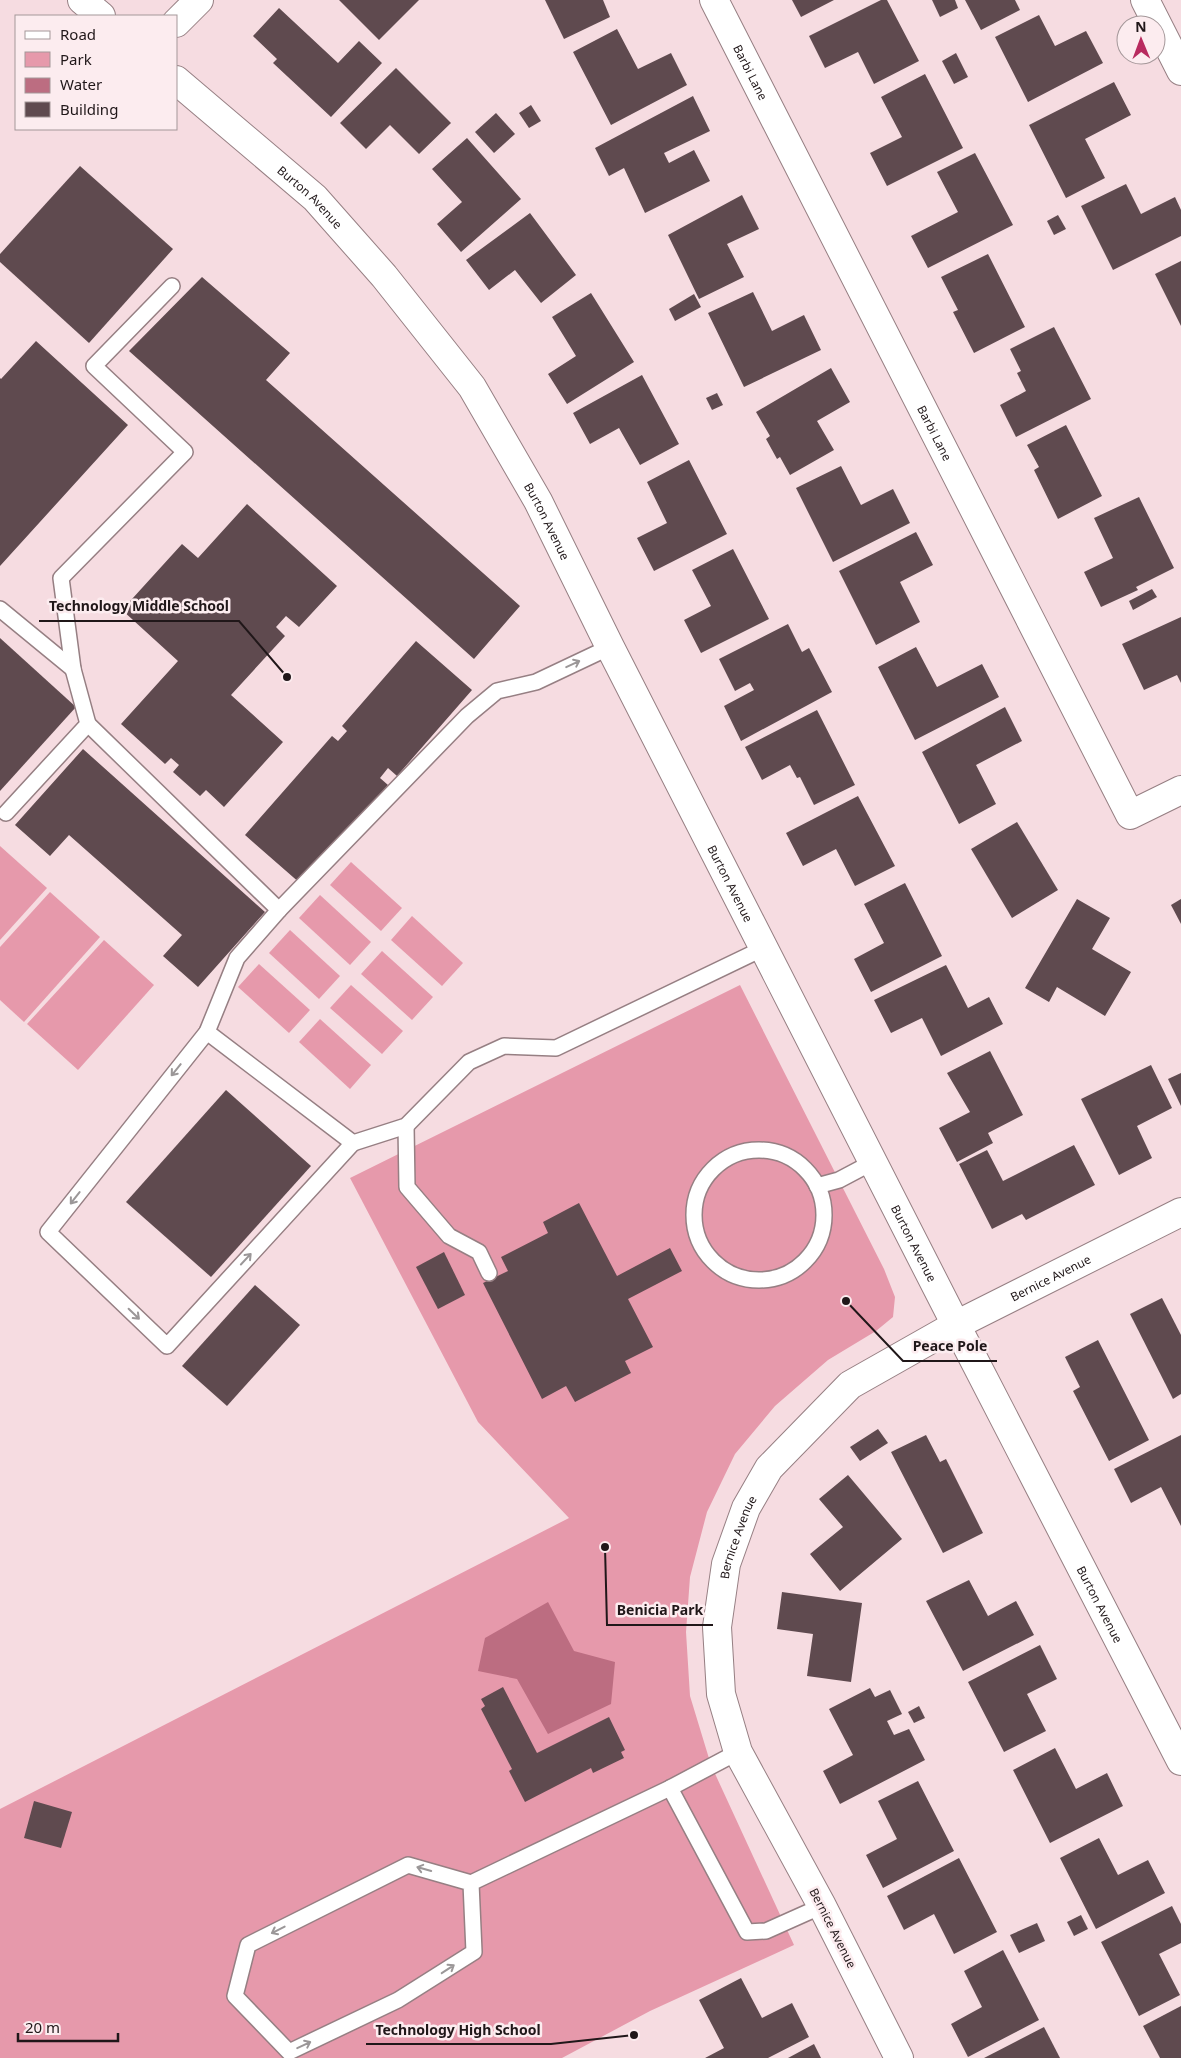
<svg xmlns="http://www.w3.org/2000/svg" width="1181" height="2058" font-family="'Noto Sans',sans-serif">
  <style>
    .green { fill: #e699ab }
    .water { fill: #bc6d81 }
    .building { fill: #5f4a4f }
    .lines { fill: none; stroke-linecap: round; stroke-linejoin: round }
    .service-casing { stroke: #967f83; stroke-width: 18 }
    .minor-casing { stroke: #967f83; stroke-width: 30 }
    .service { stroke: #fff; stroke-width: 15 }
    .minor { stroke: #fff; stroke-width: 28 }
    .oneway { stroke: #9b9798 }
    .labels { text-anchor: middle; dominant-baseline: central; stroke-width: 5; stroke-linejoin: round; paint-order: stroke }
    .street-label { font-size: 12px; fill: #201719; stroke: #fcecef }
    .leader { fill: none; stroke: #201719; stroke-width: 2 }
    .callout-dot { fill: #201719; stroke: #fcecef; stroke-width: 2 }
    .callout-label { font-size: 14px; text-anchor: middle; font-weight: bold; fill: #201719; stroke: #fcecef; stroke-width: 5; stroke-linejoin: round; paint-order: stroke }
  </style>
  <rect width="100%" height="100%" fill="#f6dce1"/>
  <g class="green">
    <polygon points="0,846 47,888 0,940"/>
    <polygon points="351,862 402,908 381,931 330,885"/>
    <polygon points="50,892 100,937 24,1022 0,1000 0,947"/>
    <polygon points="320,895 371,942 350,965 299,918"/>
    <polygon points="412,916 463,963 442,986 391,940"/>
    <polygon points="290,930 340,976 319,999 269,953"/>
    <polygon points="104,940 154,985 78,1070 27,1024"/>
    <polygon points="382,951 433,997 412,1020 361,974"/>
    <polygon points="259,964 310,1010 289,1033 238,987"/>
    <polygon points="351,985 403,1031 382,1054 330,1008"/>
    <polygon points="740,985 884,1269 895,1297 893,1317 876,1331 828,1360 775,1406 735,1454 707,1512 690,1577 686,1632 690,1696 711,1765 794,1945 650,2011 562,2058 0,2058 0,1809 569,1518 478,1422 350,1178"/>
    <polygon points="320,1019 371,1065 350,1089 299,1042"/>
  </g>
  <polygon class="water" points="548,1602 574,1651 615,1662 611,1704 548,1734 517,1679 478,1671 485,1638"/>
  <g class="building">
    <polygon points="339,0 419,0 379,40"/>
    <polygon points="545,0 603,0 610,17 564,39"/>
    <polygon points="792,0 834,0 801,17"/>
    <polygon points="881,0 887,0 919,61 874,84 858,52 825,68 809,36"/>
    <polygon points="932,0 955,0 958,8 940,17"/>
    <polygon points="965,0 1015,0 1020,10 981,30"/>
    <polygon points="279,8 338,63 359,41 382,63 331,117 273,63 277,59 253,36"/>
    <polygon points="1039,15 1055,46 1086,31 1103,63 1028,102 995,37"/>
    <polygon points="617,29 638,69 671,53 687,85 611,125 573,52"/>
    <polygon points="956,53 968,77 954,84 942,61"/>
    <polygon points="396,68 451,123 419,154 390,125 366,149 340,123"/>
    <polygon points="925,74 963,148 887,186 870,153 902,137 881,97"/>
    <polygon points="1114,82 1131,115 1085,139 1105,178 1066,198 1029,125"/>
    <polygon points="693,96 710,131 664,153 669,163 694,150 710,181 645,213 624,168 609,176 595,148"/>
    <polygon points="531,105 541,121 529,128 519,113"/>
    <polygon points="496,113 515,134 494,153 475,132"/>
    <polygon points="467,138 521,199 461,252 437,224 462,202 432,169"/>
    <polygon points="975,153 1013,225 928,268 911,236 958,212 937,172"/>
    <polygon points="80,166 173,249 89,343 0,262 0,254"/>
    <polygon points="1126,184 1141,214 1175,197 1181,210 1181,236 1113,270 1081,206"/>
    <polygon points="742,195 759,229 727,244 744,277 699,299 668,235"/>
    <polygon points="530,213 576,275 541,303 515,270 489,290 466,260"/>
    <polygon points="1058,215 1066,229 1054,235 1047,221"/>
    <polygon points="988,254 1025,327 974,353 953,312 958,310 941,277"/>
    <polygon points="1181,261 1181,326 1155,274"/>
    <polygon points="202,277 290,353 266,380 520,606 474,659 129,351"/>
    <polygon points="753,292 772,331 804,315 821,350 744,387 708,313"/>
    <polygon points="591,293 634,362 567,404 548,374 576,356 552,317"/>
    <polygon points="694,294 701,307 675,321 669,309"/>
    <polygon points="1054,327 1091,399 1016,437 1000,405 1026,391 1017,373 1021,371 1010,349"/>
    <polygon points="36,341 128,425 0,566 0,378 1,379"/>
    <polygon points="831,368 850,402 817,421 834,450 790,475 780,457 777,459 766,439 770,436 756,412"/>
    <polygon points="642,375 679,444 640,465 619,428 590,444 573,413"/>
    <polygon points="717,393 723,405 712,410 706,398"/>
    <polygon points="1066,425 1102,496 1058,519 1034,470 1039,467 1027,445"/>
    <polygon points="689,460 727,534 654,571 637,538 667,523 647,482"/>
    <polygon points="841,466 861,505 893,489 910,523 833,562 796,488"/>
    <polygon points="1139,497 1174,568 1136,587 1138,590 1101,607 1084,572 1113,558 1094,518"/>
    <polygon points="247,504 337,586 299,627 286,616 276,627 285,636 231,695 283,742 224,807 206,790 200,796 173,772 179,765 171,758 165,764 121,724 178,661 122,610 182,544 198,558"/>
    <polygon points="916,532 933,565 900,582 920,622 876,645 839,571"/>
    <polygon points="733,549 769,619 701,653 684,620 711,606 692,570"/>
    <polygon points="1152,589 1157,597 1133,610 1129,601"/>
    <polygon points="1181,617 1181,683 1177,675 1144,690 1122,644"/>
    <polygon points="788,624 802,652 809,648 832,692 741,741 724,706 754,690 750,683 735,691 719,659"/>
    <polygon points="0,638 76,707 0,791"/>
    <polygon points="416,641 472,690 397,776 388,768 380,778 388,785 301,884 245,835 332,736 338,741 347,731 342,726"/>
    <polygon points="916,647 937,687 982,664 999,697 915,740 878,667"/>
    <polygon points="1005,707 1022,741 976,765 996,804 959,824 922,752"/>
    <polygon points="817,710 855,785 814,805 800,777 797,778 790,765 762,780 745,747"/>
    <polygon points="83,749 265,912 198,987 163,956 182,935 69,835 50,856 15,825"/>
    <polygon points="858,796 895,866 855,886 836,849 803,866 786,833"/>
    <polygon points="1017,822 1058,890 1012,918 971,849"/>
    <polygon points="905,883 942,956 871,992 854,959 884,943 864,904"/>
    <polygon points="1077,899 1110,918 1092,949 1131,972 1105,1016 1057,987 1049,1002 1025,988"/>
    <polygon points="1181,899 1181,924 1171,905"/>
    <polygon points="946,965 968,1008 989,997 1003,1024 941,1056 922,1018 891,1033 874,1000"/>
    <polygon points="990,1051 1023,1115 988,1133 993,1143 957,1162 939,1128 970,1112 947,1073"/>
    <polygon points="1151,1065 1172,1108 1137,1126 1152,1158 1119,1175 1081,1099"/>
    <polygon points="1181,1073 1181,1106 1168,1079"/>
    <polygon points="226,1090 311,1166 211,1277 126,1202"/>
    <polygon points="1074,1145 1095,1185 1026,1220 1022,1214 992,1229 959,1164 987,1150 1003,1181"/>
    <polygon points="579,1203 617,1276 670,1248 682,1271 628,1299 653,1347 625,1361 631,1373 575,1402 566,1386 542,1399 483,1283 508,1271 501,1257 548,1233 543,1222"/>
    <polygon points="444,1252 465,1295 438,1309 416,1267"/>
    <polygon points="255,1285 300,1325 227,1406 182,1366"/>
    <polygon points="1162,1298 1181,1335 1181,1394 1173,1399 1130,1314"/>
    <polygon points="1098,1340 1149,1440 1109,1461 1073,1391 1080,1387 1065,1357"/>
    <polygon points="878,1429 888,1443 860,1461 850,1447"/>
    <polygon points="926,1435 940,1462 946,1459 983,1533 943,1553 891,1452"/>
    <polygon points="1181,1435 1181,1526 1161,1487 1131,1503 1114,1469"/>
    <polygon points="848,1475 902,1539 840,1591 810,1554 843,1527 819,1499"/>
    <polygon points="969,1580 988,1616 1016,1601 1034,1635 963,1671 926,1601"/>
    <polygon points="782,1592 862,1603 851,1682 807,1676 813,1634 777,1629"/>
    <polygon points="1040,1645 1057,1679 1027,1694 1046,1731 1004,1752 968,1682"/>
    <polygon points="503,1687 537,1753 609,1717 625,1750 621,1752 624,1758 593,1773 591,1768 525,1802 509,1771 512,1769 481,1709 485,1706 481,1699"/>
    <polygon points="870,1688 875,1697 890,1690 902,1714 887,1721 894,1735 909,1729 925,1760 840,1804 823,1771 853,1755 829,1709"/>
    <polygon points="919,1706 925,1718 914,1723 908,1712"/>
    <polygon points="1055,1748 1076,1789 1107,1773 1123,1806 1050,1843 1013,1770"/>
    <polygon points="918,1781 954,1851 883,1888 866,1855 897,1839 878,1801"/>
    <polygon points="34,1801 72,1812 61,1848 24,1838"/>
    <polygon points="1099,1838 1118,1875 1148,1860 1165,1893 1096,1929 1060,1858"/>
    <polygon points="959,1858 997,1932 954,1954 934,1914 904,1930 887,1896"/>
    <polygon points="1172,1906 1181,1924 1181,1943 1159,1954 1180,1995 1139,2016 1101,1942"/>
    <polygon points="1081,1915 1088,1929 1074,1936 1067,1922"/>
    <polygon points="1037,1923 1045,1941 1019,1953 1010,1935"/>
    <polygon points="1003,1950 1039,2020 968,2057 951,2024 982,2007 964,1971"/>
    <polygon points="741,1978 762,2018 792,2003 809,2037 768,2058 705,2058 724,2048 699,2000"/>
    <polygon points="1181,2006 1181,2058 1160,2058 1143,2026"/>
    <polygon points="1044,2027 1060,2058 984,2058"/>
    <polygon points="814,2044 821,2058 788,2058"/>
  </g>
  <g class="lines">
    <g class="service-casing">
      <g id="service">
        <polyline points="0,609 73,669"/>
        <polyline points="88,724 279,910 237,958 207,1032 48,1232 167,1346 353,1143"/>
        <polyline points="6,813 88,724 73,669 61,578 185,452 94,366 172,286"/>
        <polyline points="279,910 467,716 497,691 536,682 610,647"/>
        <polyline points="207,1032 353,1143 406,1126 469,1062 504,1046 556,1048 764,948"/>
        <polyline points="406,1126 407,1187 449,1236 479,1252 489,1273"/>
        <circle cx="759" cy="1215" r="65"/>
        <polyline points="817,1186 839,1180 873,1162"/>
        <polyline points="670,1788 747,1932 766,1931 822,1906"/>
        <polyline points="471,1883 474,1952 398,2000 289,2052 235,1996 248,1945 408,1865 471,1883 670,1788 738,1752"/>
      </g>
    </g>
    <g class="minor-casing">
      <g id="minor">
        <polyline points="82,0 101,16"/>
        <path id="s1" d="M 714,0 L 1130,815 L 1181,790"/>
        <polyline points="1145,0 1181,71"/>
        <polyline points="176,23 199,0"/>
        <path id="s2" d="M 176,80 L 315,198 L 384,276 L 472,387 L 538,501 L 610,647 L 956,1325 L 1181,1761"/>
        <path id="s3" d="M 899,2058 L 822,1906 L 738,1752 L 721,1694 L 717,1627 L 726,1564 L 746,1508 L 769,1468 L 850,1385 L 956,1325 L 1181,1212"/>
      </g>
    </g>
    <use href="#service" class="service"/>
    <use href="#minor" class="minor"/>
  </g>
  <defs><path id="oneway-shaft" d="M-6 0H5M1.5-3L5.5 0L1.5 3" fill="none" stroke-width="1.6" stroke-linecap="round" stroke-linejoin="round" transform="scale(1.25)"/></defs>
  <g class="oneway">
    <use href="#oneway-shaft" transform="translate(573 664) rotate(-25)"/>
    <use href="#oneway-shaft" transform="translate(176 1070) rotate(129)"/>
    <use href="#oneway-shaft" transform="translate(75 1198) rotate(128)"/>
    <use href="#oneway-shaft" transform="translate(246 1259) rotate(-47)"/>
    <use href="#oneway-shaft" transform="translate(134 1314) rotate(44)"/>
    <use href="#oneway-shaft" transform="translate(424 1869) rotate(-164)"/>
    <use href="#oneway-shaft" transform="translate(278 1930) rotate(153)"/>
    <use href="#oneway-shaft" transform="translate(448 1969) rotate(-33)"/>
    <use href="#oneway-shaft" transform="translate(304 2045) rotate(-25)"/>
  </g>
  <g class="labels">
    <g class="street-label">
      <text stroke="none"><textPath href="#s1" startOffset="81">Barbi Lane</textPath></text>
      <text stroke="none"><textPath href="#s2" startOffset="178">Burton Avenue</textPath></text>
      <text stroke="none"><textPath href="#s1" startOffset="486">Barbi Lane</textPath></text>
      <text stroke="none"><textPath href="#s2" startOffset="582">Burton Avenue</textPath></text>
      <text stroke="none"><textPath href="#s2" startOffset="988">Burton Avenue</textPath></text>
      <text stroke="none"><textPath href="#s2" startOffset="1392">Burton Avenue</textPath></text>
      <text stroke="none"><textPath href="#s3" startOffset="986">Bernice Avenue</textPath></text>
      <text stroke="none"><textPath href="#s3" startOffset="566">Bernice Avenue</textPath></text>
      <text stroke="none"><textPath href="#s2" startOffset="1798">Burton Avenue</textPath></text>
      <text transform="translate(833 1928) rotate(63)">Bernice Avenue</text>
    </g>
  </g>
  <path class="leader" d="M287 677L239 621H39M846 1301L903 1361H997M605 1547L607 1625H713M634 2035L551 2044H366"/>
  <g class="callout-dot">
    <circle cx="287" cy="677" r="5"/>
    <circle cx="846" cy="1301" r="5"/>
    <circle cx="605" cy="1547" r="5"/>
    <circle cx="634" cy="2035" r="5"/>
  </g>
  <g class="callout-label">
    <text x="139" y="611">Technology Middle School</text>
    <text x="950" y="1351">Peace Pole</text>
    <text x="660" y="1615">Benicia Park</text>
    <text x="458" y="2035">Technology High School</text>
  </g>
  <rect x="15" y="15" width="162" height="115" fill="#fcecef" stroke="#a49799"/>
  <rect x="25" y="31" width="25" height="8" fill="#ffffff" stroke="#a49799"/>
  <text x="60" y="40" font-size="15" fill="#201719">Road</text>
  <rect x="25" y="52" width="25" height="15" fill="#e699ab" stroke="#a49799"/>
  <text x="60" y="65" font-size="15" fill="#201719">Park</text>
  <rect x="25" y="78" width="25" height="15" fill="#bc6d81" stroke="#a49799"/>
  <text x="60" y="90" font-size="15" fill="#201719">Water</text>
  <rect x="25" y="102" width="25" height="15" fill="#5f4a4f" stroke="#a49799"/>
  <text x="60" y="115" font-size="15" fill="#201719">Building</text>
  <g transform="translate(1141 40) rotate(359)"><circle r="24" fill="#fcecef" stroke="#a49799"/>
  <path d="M0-4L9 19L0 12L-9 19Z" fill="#b82b5f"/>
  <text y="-8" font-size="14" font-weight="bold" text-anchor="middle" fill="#201719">N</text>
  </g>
  <path d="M18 2033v8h100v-8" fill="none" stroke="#201719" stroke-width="2.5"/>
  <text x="25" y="2033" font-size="15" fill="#201719" stroke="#fcecef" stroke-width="4" paint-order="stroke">20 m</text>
</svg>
